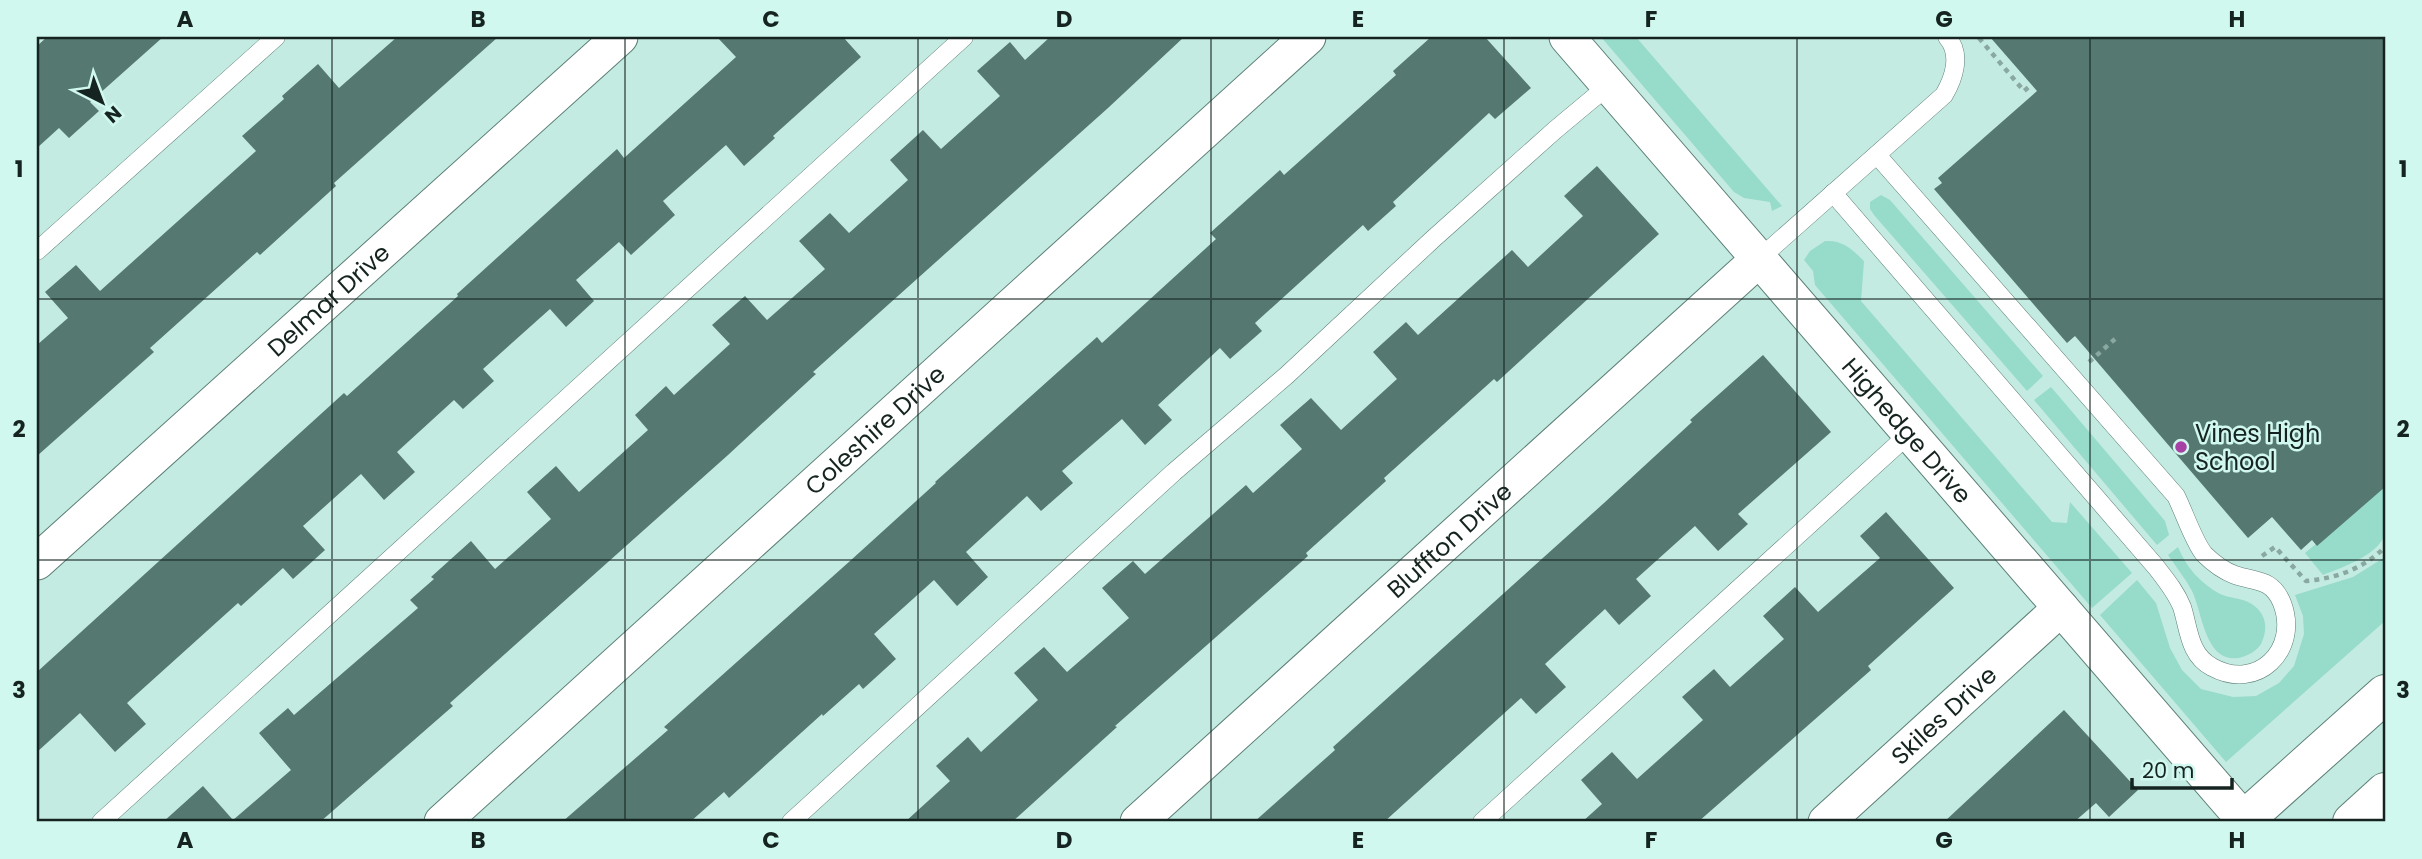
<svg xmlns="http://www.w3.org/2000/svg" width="2422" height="859" font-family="Poppins,sans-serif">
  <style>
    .green { fill: #97dbcb }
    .building { fill: #557870 }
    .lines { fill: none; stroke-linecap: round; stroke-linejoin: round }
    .lane-casing { stroke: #5c7f76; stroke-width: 19 }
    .street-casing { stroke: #5c7f76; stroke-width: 37 }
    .secondary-casing { stroke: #5c7f76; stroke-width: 40 }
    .path { stroke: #89a8a0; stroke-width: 4.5; stroke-dasharray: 5 5; stroke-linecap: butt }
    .lane { stroke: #fff; stroke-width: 18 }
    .street { stroke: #fff; stroke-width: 35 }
    .secondary { stroke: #fff; stroke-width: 38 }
    .grid { fill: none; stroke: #152420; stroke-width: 2; stroke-opacity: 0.55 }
    .poi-dot { fill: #a741a6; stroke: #d1f8ee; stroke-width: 2.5 }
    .labels { text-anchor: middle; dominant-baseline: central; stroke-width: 5; stroke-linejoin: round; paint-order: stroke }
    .street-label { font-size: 24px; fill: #152420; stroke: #d1f8ee }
    .poi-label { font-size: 24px; fill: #152420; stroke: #d1f8ee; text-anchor: start }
    .neatline { fill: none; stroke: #152420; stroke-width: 2.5 }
    .grid-label { font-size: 23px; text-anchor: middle; font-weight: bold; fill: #152420 }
  </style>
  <rect width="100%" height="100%" fill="#c4ebe1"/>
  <g class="green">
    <polygon points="1601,37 1636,37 1782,206 1772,211 1770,202 1744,198 1734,192"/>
    <polygon points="1881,195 1890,200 2043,376 2027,391 1874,215 1870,209 1870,202"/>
    <path d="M 1825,241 C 1843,240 1852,249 1864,261 L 1861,301 L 2052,522 L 2067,523 L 2070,502 L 2132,573 L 2092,608 L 1815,285 L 1813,271 L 1804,260 L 1810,251 Z"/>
    <polygon points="2051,387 2165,521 2169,535 2157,545 2034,400"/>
    <path d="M 2385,487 C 2385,501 2387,517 2385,532 C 2382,554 2341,568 2323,575 L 2305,553 Z"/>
    <path d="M 2178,547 C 2186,567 2200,583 2220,594 C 2229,598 2241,598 2250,603 C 2266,612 2269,628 2261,644 C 2257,651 2247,656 2239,658 C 2205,663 2203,614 2192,591 C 2185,578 2176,567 2168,555 Z"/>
    <polygon points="2385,557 2385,621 2226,762 2100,615 2137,580 2156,603 2170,648 2182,670 2201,689 2233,697 2256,696 2279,683 2294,666 2304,634 2303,616 2295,595 2353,577"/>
  </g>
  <g class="building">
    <polygon points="47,37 163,37 90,102 99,111 69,138 59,128 37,148 37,46"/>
    <polygon points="397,37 498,37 334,183 336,186 260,255 257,252 150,348 154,352 37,456 37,345 68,318 45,292 76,265 100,291 256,151 242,136 284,99 282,96 318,64 339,88"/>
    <polygon points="717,37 843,37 861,57 773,136 775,138 744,166 726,145 663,201 675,215 631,255 619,242 576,280 594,301 566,327 550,309 483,369 494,381 463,409 454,400 397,452 415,472 384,500 361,474 303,526 325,550 293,579 283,568 241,606 238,603 127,703 146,724 115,752 80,713 37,752 37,672 344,393 347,396 458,296 457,294 617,149 624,158 736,57"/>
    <polygon points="1050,37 1184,37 1108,108 813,372 816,374 728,455 450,703 453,706 320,822 163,822 203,786 233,820 291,770 259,733 288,708 294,715 418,608 410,600 434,579 431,577 471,541 495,569 551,519 527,492 556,466 579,492 648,430 635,415 666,386 674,395 730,344 712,325 745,296 767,320 825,269 799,241 830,213 849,233 908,180 890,160 923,130 941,149 1000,96 977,71 1010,42 1025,60"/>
    <polygon points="1431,37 1485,37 1531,88 1495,119 1489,113 1393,202 1396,206 1368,231 1363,225 1255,323 1262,331 1230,359 1220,348 1158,405 1172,420 1145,445 1122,419 1062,471 1073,483 1041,511 1027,496 966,552 988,577 957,606 934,580 874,634 896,659 863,689 859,684 823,716 822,714 729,798 724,792 690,822 562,822 668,730 664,727 850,561 936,483 935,482 1097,337 1102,343 1216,239 1210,233 1280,170 1284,175 1396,75 1393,71"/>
    <polygon points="1990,37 2385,37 2385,487 2317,546 2312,540 2301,550 2272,517 2248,538 2075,336 2067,343 1934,189 1942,183 1938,178 2037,91"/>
    <polygon points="1597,166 1659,234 1497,382 1494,379 1384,478 1386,481 1306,553 1308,556 1115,726 1117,727 1012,822 905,822 950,781 936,766 968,737 981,752 1038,700 1014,673 1044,647 1067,672 1129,618 1102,588 1133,561 1145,574 1246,485 1253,493 1302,449 1280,425 1311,398 1341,430 1397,379 1373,352 1406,322 1418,335 1512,250 1528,267 1583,216 1564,196"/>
    <polygon points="1763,355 1831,432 1738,514 1748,524 1718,551 1695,526 1636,579 1651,596 1619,625 1605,609 1545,664 1566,687 1536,714 1521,698 1384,822 1254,822 1335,750 1333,747 1604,503 1692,422 1690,420"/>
    <polygon points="1886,512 1954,588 1868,666 1871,670 1698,822 1582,822 1602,804 1581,780 1612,752 1637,779 1703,720 1682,697 1714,669 1730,687 1784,639 1763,616 1795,587 1818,612 1880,558 1860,536"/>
    <polygon points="2064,710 2138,790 2109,817 2096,803 2074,822 1944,822"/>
  </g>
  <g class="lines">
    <g class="lane-casing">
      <g id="lane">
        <path d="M 1833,193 L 2156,567 C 2166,580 2176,592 2182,607 C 2189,629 2189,655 2212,667 C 2257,692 2300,650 2282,603 C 2272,578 2255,582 2235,575 C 2224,571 2212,562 2204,554 C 2194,542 2184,512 2176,496 L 1877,155"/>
        <polyline points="37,251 276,37"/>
        <path d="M 1759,259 L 1944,95 C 1954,78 1962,54 1947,37"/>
        <polyline points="101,822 964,37"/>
        <polyline points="791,822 1174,472 1287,375 1433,239 1555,130 1609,85"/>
        <polyline points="1482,822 1910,433"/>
      </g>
    </g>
    <g class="street-casing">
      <g id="street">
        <path id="s1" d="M 1567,37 L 2246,822"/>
        <path id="s2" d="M 37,562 L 620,37"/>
        <path id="s3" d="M 442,822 L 1308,37"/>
        <path id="s4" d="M 1138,822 L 1759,259"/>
        <path id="s5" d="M 1826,822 L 2061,608"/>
      </g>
    </g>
    <g class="secondary-casing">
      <g id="secondary">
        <polyline points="2242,822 2385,694"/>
        <polyline points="2352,822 2385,792"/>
      </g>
    </g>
    <g class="path">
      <polyline points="1979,38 2024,91 2031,85"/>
      <polyline points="2089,362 2115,339"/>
      <path d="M 2262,556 L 2275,547 L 2306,581 C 2337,578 2363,569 2385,547"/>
    </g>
    <use href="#lane" class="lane"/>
    <use href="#street" class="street"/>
    <use href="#secondary" class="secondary"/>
  </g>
  <path class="grid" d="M 332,37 L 332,822M 625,37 L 625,822M 918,37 L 918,822M 1211,37 L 1211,822M 1504,37 L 1504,822M 1797,37 L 1797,822M 2090,37 L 2090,822M 37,299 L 2385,299M 37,560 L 2385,560"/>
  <circle class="poi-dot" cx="2181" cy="447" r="7"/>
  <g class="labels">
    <g class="street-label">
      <text stroke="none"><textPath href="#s2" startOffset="392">Delmar Drive</textPath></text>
      <text stroke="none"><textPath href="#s1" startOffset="520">Highedge Drive</textPath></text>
      <text stroke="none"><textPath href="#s3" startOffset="584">Coleshire Drive</textPath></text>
      <text stroke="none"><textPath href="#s4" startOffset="420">Bluffton Drive</textPath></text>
      <text stroke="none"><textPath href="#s5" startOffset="159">Skiles Drive</textPath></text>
    </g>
    <g class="poi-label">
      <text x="2195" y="433">Vines High<tspan x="2195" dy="28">School</tspan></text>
    </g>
  </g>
  <rect width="2422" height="859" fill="none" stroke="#d1f8ee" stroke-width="77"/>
  <g transform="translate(102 102) rotate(138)" stroke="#d1f8ee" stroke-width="5" paint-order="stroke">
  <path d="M0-5L12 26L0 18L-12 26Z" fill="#152420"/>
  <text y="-10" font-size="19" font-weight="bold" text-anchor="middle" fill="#152420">N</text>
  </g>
  <path d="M2132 778v10h100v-10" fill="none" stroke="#152420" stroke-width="3.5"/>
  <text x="2142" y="778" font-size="21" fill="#152420" stroke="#d1f8ee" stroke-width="5" paint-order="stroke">20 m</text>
  <rect x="38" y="38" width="2346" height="782" class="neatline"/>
  <g class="grid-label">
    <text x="185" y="27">A</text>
    <text x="478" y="27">B</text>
    <text x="771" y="27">C</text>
    <text x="1064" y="27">D</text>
    <text x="1358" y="27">E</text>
    <text x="1651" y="27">F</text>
    <text x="1944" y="27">G</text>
    <text x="2237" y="27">H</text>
    <text x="19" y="177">1</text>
    <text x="2403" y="177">1</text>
    <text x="19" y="437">2</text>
    <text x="2403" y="437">2</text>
    <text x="19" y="698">3</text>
    <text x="2403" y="698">3</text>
    <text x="185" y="848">A</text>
    <text x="478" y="848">B</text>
    <text x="771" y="848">C</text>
    <text x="1064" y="848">D</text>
    <text x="1358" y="848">E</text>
    <text x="1651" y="848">F</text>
    <text x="1944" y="848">G</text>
    <text x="2237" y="848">H</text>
  </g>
</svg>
